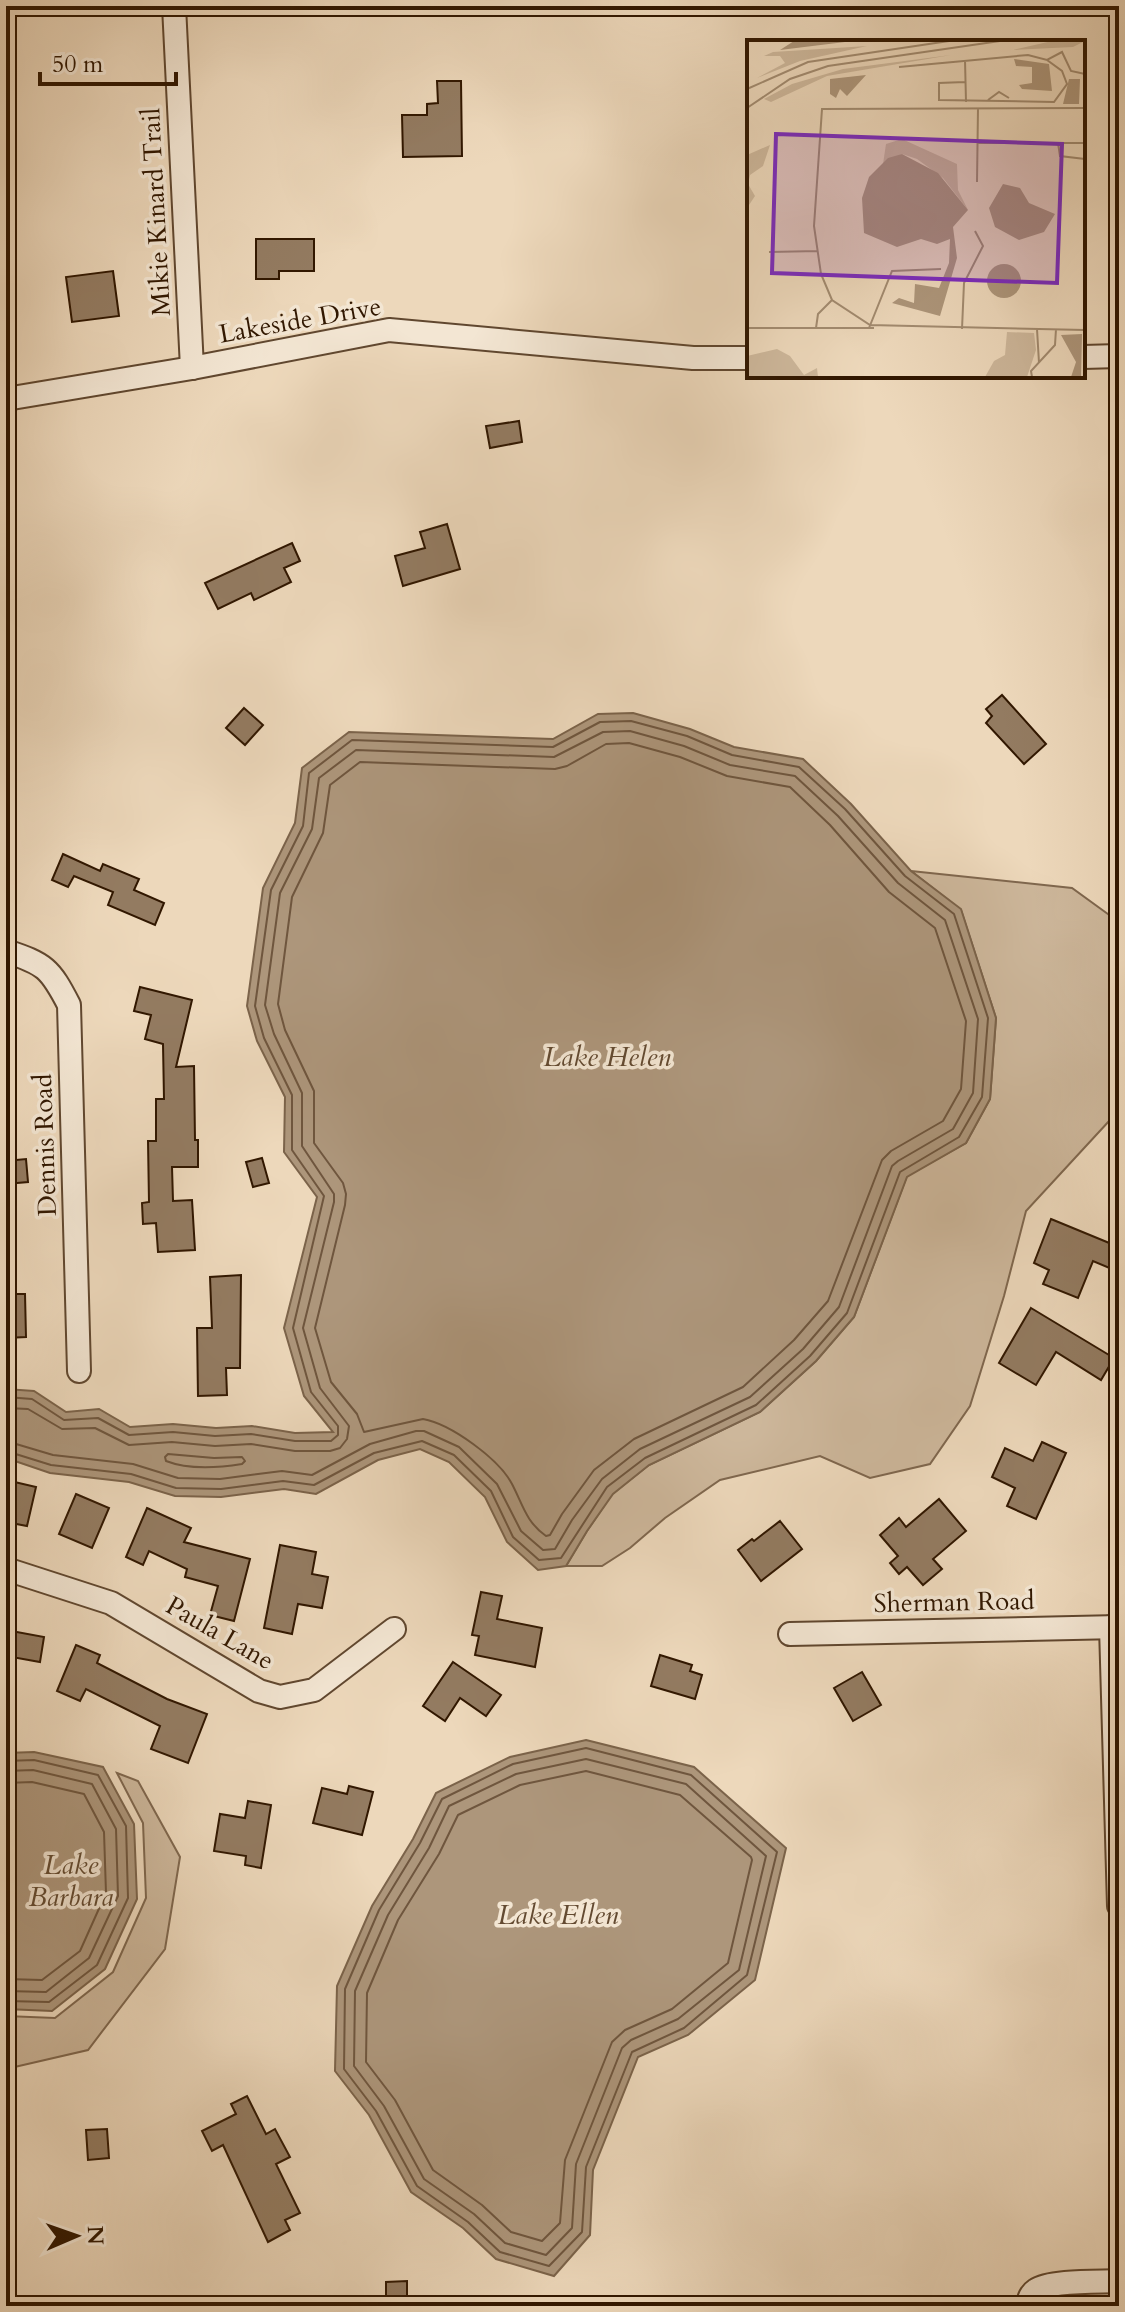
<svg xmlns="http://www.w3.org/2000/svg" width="1125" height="2312" font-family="Cardo,serif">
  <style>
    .green { fill: #cdb79b; stroke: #7f674e; stroke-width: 2 }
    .water { fill: #ad967b; stroke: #7b634a; stroke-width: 2 }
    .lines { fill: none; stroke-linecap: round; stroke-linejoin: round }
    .shore { stroke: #6f563e; stroke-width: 2 }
    .building { fill: #937b61; stroke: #311700; stroke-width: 2 }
    .minor-casing { stroke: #60472f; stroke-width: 26 }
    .minor { stroke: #f3e6d3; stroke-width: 22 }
    .labels { text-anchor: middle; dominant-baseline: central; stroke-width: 7; stroke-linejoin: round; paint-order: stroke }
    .street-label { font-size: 26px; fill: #311700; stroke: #f3e6d3 }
    .water-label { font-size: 28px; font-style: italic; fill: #634a31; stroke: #f3e6d3 }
    .inset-road { fill: none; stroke: #a28b70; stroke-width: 2 }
    .view { fill: #7b2cbf; fill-opacity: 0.15; stroke: #7b2cbf; stroke-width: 4 }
    .inset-edge { fill: none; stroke: #311700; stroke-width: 4 }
  </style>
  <rect width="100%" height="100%" fill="#edd8bb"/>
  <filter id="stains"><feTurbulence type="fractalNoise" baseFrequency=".0025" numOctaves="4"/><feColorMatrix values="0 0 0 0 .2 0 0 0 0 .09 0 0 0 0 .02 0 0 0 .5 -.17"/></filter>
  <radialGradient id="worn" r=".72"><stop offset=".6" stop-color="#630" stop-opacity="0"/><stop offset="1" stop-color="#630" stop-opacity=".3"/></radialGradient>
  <g class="green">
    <polygon points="911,871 1072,888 1112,917 1119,977 1119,1047 1110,1120 1026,1211 1004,1296 970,1406 930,1464 870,1478 820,1456 720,1480 665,1518 630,1548 602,1566 566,1566 587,1531 612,1494 649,1465 760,1412 816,1361 854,1317 907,1176 966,1143 990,1099 996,1018 961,910"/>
    <polygon points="117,1773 138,1781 180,1857 165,1949 88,2050 6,2069 6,2016 55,2018 113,1972 146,1898 143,1823"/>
  </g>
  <g class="water">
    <polygon points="633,713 690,729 734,747 803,759 851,804 911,871 961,909 996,1018 990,1099 966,1143 907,1177 854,1317 816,1361 760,1412 649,1465 613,1494 587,1531 566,1566 538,1570 507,1542 485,1497 449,1462 420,1449 378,1460 316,1494 284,1489 221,1497 175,1496 129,1482 50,1473 6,1458 6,1389 34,1391 66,1412 99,1409 130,1427 173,1424 216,1428 252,1426 295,1433 333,1432 304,1396 284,1328 317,1197 284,1152 285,1097 257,1041 247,1006 263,888 295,823 302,768 349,732 553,739 598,714"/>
    <polygon points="586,1740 694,1767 786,1848 755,1980 688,2035 638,2057 593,2170 590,2235 554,2276 496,2259 463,2228 411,2192 369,2115 335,2071 337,1986 372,1906 413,1839 436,1793 510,1757"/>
    <polygon points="34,1752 103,1767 134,1824 137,1899 105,1969 52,2011 6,2009 6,1753"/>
  </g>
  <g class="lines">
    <g class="shore">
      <path d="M 629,743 L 680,757 L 727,776 L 790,787 L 830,825 L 889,892 L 935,928 L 966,1021 L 961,1089 L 943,1121 L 891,1151 L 882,1160 L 828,1301 L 794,1340 L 743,1387 L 634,1439 L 594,1470 L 562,1514 L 550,1535 L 546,1536 C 526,1522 523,1505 512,1484 C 499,1459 451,1424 423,1419 L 364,1432 L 357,1414 L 331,1382 L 315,1328 L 345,1205 L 346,1194 L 343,1183 L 314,1143 L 314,1091 L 285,1030 L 278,1004 L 292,897 L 323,833 L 330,785 L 360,762 L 555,769 L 567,766 L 606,744 Z"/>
      <polyline points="6,1397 32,1399 64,1420 98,1418 129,1435 173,1432 215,1436 251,1434 295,1441 331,1441 338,1435 338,1426 311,1392 293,1328 324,1196 292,1150 292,1095 264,1038 255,1006 271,890 303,826 309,773 352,740 553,747 600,722 631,721 687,736 732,755 799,767 845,809 905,876 954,914 988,1018 982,1097 959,1137 900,1172 847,1313 810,1356 756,1405 645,1458 607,1487 561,1558 539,1560 513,1537 491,1491 454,1455 422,1441 374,1453 314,1485 283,1481 221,1489 176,1488 131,1474 51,1465 6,1451"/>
      <polyline points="6,1408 28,1409 62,1429 95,1428 129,1445 172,1442 215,1446 251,1444 295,1451 330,1451 340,1448 347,1439 349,1426 320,1388 303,1328 334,1202 334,1194 302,1146 302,1093 274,1034 265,1005 280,893 312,829 319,778 356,750 554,757 603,732 630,731 684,746 730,765 795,776 838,816 898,883 945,920 978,1019 973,1093 953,1129 898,1161 892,1166 839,1307 803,1349 750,1397 640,1449 602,1479 572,1520 555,1549 543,1550 521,1531 497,1484 459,1447 424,1431 416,1431 370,1444 312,1475 282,1471 220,1479 178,1478 133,1464 53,1455 6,1441"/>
      <path d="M 168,1454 L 214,1458 L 242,1457 L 245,1461 L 242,1464 C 217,1468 189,1470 166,1461 L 165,1457 Z"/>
      <polygon points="586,1748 691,1775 777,1852 747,1975 684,2028 632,2052 586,2167 582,2232 549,2266 500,2252 468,2222 417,2186 376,2111 344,2069 345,1989 379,1910 420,1843 442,1799 513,1764"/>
      <polygon points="586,1759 686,1784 766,1856 739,1970 678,2019 631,2040 622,2048 576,2164 572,2228 546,2255 505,2243 474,2214 424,2179 384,2106 354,2066 355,1991 388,1915 429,1848 449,1806 516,1774"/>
      <polyline points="6,1761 34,1760 98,1775 126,1826 128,1898 97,1965 49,2002 6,2001"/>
      <polyline points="6,1771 33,1770 92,1784 116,1829 118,1896 89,1958 46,1992 6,1991"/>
      <polygon points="586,1771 680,1795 751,1857 752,1860 728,1963 672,2009 625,2030 612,2042 565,2160 560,2223 542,2241 511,2232 482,2205 433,2170 395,2100 366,2062 367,1993 398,1920 439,1854 458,1815 520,1785"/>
      <polyline points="6,1783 32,1782 84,1794 104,1832 106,1893 80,1951 42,1980 6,1979"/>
    </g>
  </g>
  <g class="building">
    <polygon points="437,81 461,81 462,156 403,157 402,115 427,115 427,104 438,103"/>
    <polygon points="256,239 314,239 314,271 279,271 279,279 256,279"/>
    <polygon points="113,271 119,316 72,322 66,277"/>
    <polygon points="519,421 522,442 490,448 486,426"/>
    <polygon points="447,524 460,569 403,586 395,556 425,548 420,532"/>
    <polygon points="292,543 300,561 284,568 291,582 254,600 251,593 218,609 205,583"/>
    <polygon points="1002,695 1046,744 1024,764 986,723 992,716 986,709"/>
    <polygon points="244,708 263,725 245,745 226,728"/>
    <polygon points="63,854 100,871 103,864 139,879 134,890 164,903 155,925 108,905 113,892 74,876 68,887 52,880"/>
    <polygon points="140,987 192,1000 176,1067 194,1066 195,1140 198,1140 198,1167 172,1167 173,1201 192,1200 195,1250 158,1252 156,1223 143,1224 142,1203 149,1202 148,1141 156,1141 156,1099 164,1099 163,1044 145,1039 151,1015 134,1011"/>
    <polygon points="262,1158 269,1183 253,1187 246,1162"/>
    <polygon points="26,1159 28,1182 6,1184 6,1161"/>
    <polygon points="1051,1219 1119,1247 1119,1272 1093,1261 1078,1298 1043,1284 1049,1270 1034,1263"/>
    <polygon points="241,1275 240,1368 226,1368 227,1395 198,1396 197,1328 212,1328 210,1277"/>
    <polygon points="6,1294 25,1294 26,1337 6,1338"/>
    <polygon points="1031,1308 1114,1358 1101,1380 1056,1352 1036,1385 999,1363"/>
    <polygon points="1042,1442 1066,1453 1036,1519 1007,1506 1015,1488 992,1477 1005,1448 1033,1461"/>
    <polygon points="6,1480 36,1487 27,1526 6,1522"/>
    <polygon points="76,1494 109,1508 92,1548 59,1534"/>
    <polygon points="939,1499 966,1531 933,1559 942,1569 923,1585 907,1567 899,1574 890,1563 898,1556 880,1535 899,1518 906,1527"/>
    <polygon points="147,1508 191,1528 184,1542 250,1559 234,1621 210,1615 218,1586 185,1577 187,1569 149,1551 143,1565 126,1557"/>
    <polygon points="780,1521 802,1549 761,1581 738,1550 752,1539 754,1541"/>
    <polygon points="280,1545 316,1552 312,1574 328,1577 322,1608 298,1604 292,1634 264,1628"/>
    <polygon points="481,1592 502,1596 497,1619 542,1628 535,1667 475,1655 479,1636 472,1635"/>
    <polygon points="6,1630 44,1637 40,1662 6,1656"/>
    <polygon points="76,1645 100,1655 97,1663 167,1699 207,1714 188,1763 151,1749 160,1726 86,1689 80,1701 57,1691"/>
    <polygon points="660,1655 692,1665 690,1671 702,1675 695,1699 651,1686"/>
    <polygon points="453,1662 501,1695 486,1716 460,1698 445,1721 423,1706"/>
    <polygon points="862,1672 881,1705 853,1721 834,1688"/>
    <polygon points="349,1786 373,1792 362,1835 313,1823 322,1788 347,1794"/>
    <polygon points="248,1801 271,1805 261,1868 245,1865 246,1856 214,1851 220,1814 245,1818"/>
    <polygon points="247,2096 266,2134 275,2129 290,2157 276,2164 300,2213 285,2220 290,2230 268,2242 223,2145 212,2151 202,2131 236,2114 231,2104"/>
    <polygon points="107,2129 109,2158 88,2160 86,2130"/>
    <polygon points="407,2281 407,2306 386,2306 386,2282"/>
  </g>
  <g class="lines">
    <g class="minor-casing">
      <g id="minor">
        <polyline points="174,6 192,368"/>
        <polyline points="1083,357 1119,356"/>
        <polyline points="6,399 192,368 389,330 693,358 749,358"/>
        <path d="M 6,951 C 45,964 50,968 69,1005 L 79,1371"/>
        <polyline points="6,1569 111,1603 259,1691 280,1697 314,1690 394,1629"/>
        <polyline points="1111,1627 1119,1906"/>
        <polyline points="790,1634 1119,1627"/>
        <path d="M 1027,2306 C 1029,2299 1030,2294 1036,2290 C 1050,2280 1100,2282 1119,2281"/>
      </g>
    </g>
    <use href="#minor" class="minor"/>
  </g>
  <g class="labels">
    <g class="street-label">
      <text transform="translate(156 212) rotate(-93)">Mikie Kinard Trail</text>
      <text transform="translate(300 320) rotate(-10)">Lakeside Drive</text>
      <text transform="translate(45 1145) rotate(-92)">Dennis Road</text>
      <text transform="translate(954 1602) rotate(-1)">Sherman Road</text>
      <text transform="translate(220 1633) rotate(30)">Paula Lane</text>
    </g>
    <g class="water-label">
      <text x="607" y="1057">Lake Helen</text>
      <text x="71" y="1865">Lake<tspan x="71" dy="32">Barbara</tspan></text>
      <text x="558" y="1915">Lake Ellen</text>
    </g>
  </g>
  <g transform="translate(747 40)">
    <rect width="338" height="338" fill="#edd8bb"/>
    <path d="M 305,1 L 338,1 L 326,7 L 266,10 ZM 120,6 L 53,21 L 10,38 L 38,23 L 33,16 L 17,16 L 26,12 ZM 204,15 L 80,36 L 24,62 L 17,59 L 45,44 L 96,29 ZM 155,99 L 210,124 L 211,150 L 221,170 L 196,138 L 170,119 L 155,114 L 136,124 L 139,104 ZM 23,105 L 16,126 L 3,135 L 1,144 L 8,156 L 0,168 L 0,115 ZM 260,292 L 287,293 L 289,310 L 280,337 L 238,337 L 247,321 L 258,315 ZM 30,309 L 43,316 L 57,335 L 70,328 L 71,337 L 0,337 L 0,316 Z" fill="#cdb79b"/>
    <path d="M 47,1 L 98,1 L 98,2 L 33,10 ZM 267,19 L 302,24 L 305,51 L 275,49 L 272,45 L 285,43 L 285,27 L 269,26 ZM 119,35 L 100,56 L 93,49 L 89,58 L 83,54 L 83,39 ZM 322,39 L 333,39 L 332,64 L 316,64 ZM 155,114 L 191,133 L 221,170 L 206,187 L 210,218 L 193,276 L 145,263 L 152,258 L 167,263 L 168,244 L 192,248 L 202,223 L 203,199 L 190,204 L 174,199 L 150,207 L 117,193 L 115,158 L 122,137 L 141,118 ZM 256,144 L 273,148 L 282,163 L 308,174 L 297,192 L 272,200 L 248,187 L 242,168 ZM240 241a17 17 0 1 1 34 0a17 17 0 1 1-34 0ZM 335,294 L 334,337 L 324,337 L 329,322 L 314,295 Z" fill="#ad967b"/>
    <path class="inset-road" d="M 218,20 L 219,62M 152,27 L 281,15 L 300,20 L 315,12 L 324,31 L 338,34M 218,42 L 192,43 L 192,60 L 307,62 L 320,44 L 315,31 L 300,20M 0,49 L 61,22 L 202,1M 241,60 L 252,52 L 262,58M 0,68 L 43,39 L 81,26 L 253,1M 230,103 L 338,103M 311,103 L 313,116 L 338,119M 230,142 L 231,68M 22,212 L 71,211M 338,275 L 338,325M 0,288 L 127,288M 69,288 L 71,274 L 85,260M 122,288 L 145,231 L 194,229M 215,289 L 217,243 L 236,206 L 228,191M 290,289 L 292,323M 338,290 L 123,285 L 85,260 L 74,234 L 67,186 L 75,69 L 338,68M 285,337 L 284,331 L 308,305 L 309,289"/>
    <path class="view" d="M 29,94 L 315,104 L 310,243 L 25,233 Z"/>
    <rect width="338" height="338" class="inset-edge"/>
  </g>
  <rect width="1125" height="2312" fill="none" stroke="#edd8bb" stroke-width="32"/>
  <rect x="8" y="8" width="1109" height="2296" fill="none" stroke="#311700" stroke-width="4"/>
  <rect x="16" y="16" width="1093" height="2280" fill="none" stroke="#311700" stroke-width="2"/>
  <g transform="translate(76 2236) rotate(88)" stroke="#f3e6d3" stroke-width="6" paint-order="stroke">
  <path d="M0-6L14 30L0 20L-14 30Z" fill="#311700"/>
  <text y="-12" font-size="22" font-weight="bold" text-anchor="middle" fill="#311700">N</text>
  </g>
  <path d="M40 72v12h136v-12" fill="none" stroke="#311700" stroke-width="4"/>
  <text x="52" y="72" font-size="24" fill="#311700" stroke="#f3e6d3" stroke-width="6" paint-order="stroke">50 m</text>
  <rect width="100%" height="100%" filter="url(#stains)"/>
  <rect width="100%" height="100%" fill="url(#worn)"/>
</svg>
